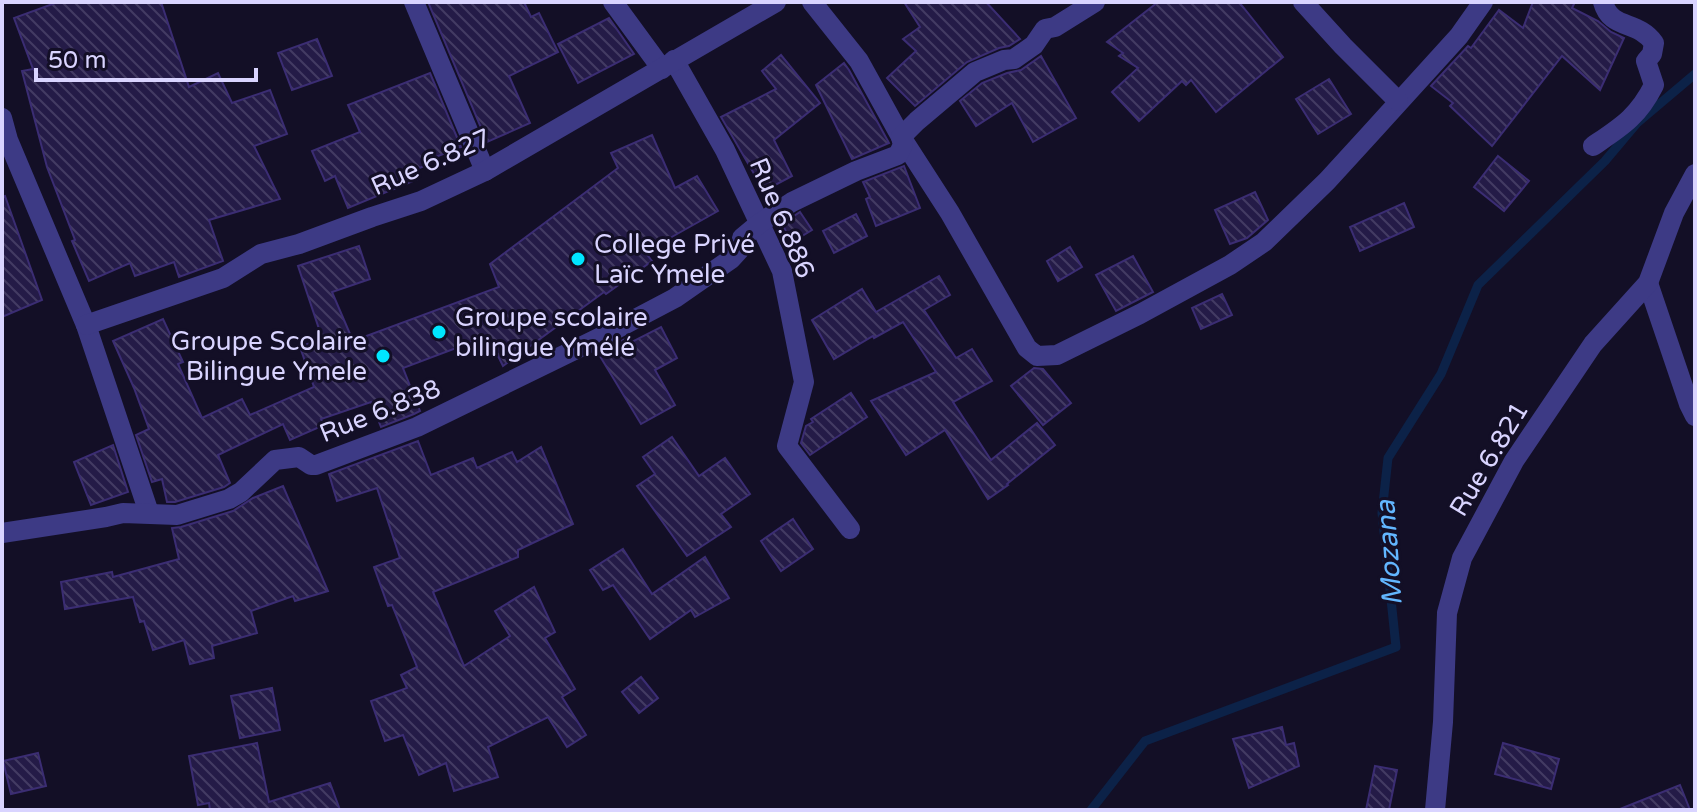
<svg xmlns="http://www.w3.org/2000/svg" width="1697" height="812" font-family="'Varela Round',sans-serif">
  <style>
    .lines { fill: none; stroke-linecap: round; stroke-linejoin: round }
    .stream { stroke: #0c2248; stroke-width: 9 }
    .building { fill: url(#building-back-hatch); stroke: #3b2d73; stroke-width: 2 }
    .minor { stroke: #3d3a85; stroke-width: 20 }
    .poi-dot { fill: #00e5ff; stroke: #130f26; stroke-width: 3 }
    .labels { text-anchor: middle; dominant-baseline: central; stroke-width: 6; stroke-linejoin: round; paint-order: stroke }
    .street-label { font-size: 26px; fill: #d9d4ff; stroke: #130f26 }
    .poi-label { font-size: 26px; fill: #d9d4ff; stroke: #130f26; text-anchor: start }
    .water-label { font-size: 28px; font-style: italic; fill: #62b6ff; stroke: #130f26 }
  </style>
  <defs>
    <pattern id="building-back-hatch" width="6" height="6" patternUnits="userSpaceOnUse" patternTransform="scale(2)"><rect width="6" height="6" fill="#241b47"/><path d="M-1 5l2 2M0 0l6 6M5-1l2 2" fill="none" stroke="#433b63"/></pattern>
  </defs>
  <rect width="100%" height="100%" fill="#130f26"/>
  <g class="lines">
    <polyline class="stream" points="1091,810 1145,741 1396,647 1382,513 1388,458 1441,374 1478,285 1605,161 1637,123 1695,74"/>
  </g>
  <g class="building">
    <polygon points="58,2 161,2 189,87 218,73 232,103 270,90 287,134 254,146 280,199 209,220 223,261 179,277 174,262 135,276 130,263 89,281 72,241 75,240 47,167 22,71 33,69 14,18"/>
    <polygon points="428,2 524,2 531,17 539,13 558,52 509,76 530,123 487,142"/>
    <polygon points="904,2 986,2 1020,39 1009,46 999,48 967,62 915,106 887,78 916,51 903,39 920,27"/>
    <polygon points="1158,2 1239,2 1283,57 1216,112 1191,80 1186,85 1182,81 1139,121 1112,92 1138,68 1119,56 1123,53 1107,42"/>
    <polygon points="1533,2 1575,2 1572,8 1598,21 1611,32 1624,38 1600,90 1562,56 1492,146 1450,106 1453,103 1431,86 1468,46 1471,48 1499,10 1523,28"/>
    <polygon points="609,18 634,54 578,83 558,44"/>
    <polygon points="317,39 332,76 292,90 278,53"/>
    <polygon points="781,55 820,103 774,140 792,176 764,191 721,117 776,89 762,71"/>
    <polygon points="1041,56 1076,118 1033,142 1012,103 976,126 960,101 982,83 1007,73 1021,70"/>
    <polygon points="844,63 849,70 889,143 852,159 816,85"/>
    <polygon points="430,73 461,147 428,160 430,164 414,170 418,179 348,208 335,176 325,181 312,151 360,132 348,105"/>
    <polygon points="1329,79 1351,114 1318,134 1296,99"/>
    <polygon points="652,135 675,188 697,176 718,211 645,252 652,261 606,294 604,292 503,366 488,336 403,368 420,411 414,414 381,427 371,402 321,419 324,425 290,440 283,424 218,455 230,483 224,487 175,502 167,502 162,479 152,482 136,435 149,429 134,388 113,341 163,319 183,362 178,364 202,418 242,399 250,415 314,387 300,347 322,338 298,266 359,246 370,279 332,292 353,341 499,287 490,264 618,168 611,153"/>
    <polygon points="1498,156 1529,181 1504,211 1474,187"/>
    <polygon points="904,166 920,208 876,226 866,199 870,197 863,182"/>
    <polygon points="1255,192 1268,220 1247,238 1230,244 1215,210"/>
    <polygon points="5,196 42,300 2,317 2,197"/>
    <polygon points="1404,203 1414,227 1360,251 1350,227"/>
    <polygon points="800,212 812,230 792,242 782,224"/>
    <polygon points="856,214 867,236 834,253 823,231"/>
    <polygon points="1070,247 1082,267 1058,281 1047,261"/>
    <polygon points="1133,256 1153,292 1116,311 1096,275"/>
    <polygon points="939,276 950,295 924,310 956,358 972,349 992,381 953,402 991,460 1037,423 1055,445 1007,484 1008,485 988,499 945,430 906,455 871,401 936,372 903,322 874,338 873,336 834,359 812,320 862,289 876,312"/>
    <polygon points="1222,294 1232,315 1201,329 1192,308"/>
    <polygon points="661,327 677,358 655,370 675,405 641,424 598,353 627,338 630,343"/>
    <polygon points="1034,368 1043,369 1071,403 1043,425 1011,386"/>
    <polygon points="851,393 867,417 810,455 801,443 806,426 813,422 811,419"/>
    <polygon points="672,437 699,476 725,458 750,494 721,514 731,527 687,556 637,486 655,474 643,457"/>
    <polygon points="418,441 431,475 473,458 477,468 512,452 517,462 541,447 573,524 518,550 518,557 433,592 464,666 510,636 495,611 534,587 555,632 545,638 575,689 562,697 586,735 567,747 548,717 488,747 498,777 454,791 446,763 419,775 403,735 385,741 371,701 407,688 401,675 417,667 392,605 388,606 374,567 400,558 377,488 337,501 329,474"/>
    <polygon points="113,445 128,492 91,505 74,462"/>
    <polygon points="283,486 328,591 295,601 293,596 251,611 257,633 212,646 214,658 190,664 184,640 153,650 144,621 140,622 133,597 65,609 61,582 112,572 113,577 179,559 172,528 181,527 233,511 253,498"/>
    <polygon points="793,519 813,549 781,571 761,541"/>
    <polygon points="623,549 652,594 705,557 729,598 695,617 691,610 650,639 613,585 603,590 590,570"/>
    <polygon points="641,677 658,698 639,713 622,692"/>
    <polygon points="272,688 280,730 240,738 231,696"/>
    <polygon points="1282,727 1286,745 1294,743 1299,766 1249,788 1233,739"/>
    <polygon points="257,743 269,802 330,783 340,810 210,810 209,803 198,805 189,756"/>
    <polygon points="1503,743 1559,759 1551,789 1495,774"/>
    <polygon points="38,753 46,786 11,794 3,761"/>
    <polygon points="1375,766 1397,770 1389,810 1366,810"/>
    <polygon points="1680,785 1690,810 1620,810 1620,809"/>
  </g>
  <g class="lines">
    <g class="minor">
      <polyline points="414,2 485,171"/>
      <polyline points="613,2 662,69"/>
      <polyline points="812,2 859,61 901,137 950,213 1027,348 1037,356 1057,355 1140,314 1230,265 1264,242 1327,181 1370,134 1459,36 1483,2"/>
      <polyline points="1303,2 1343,46 1398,101"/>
      <polyline points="674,60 725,150 782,271 804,382 787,446 850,529"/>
      <polyline points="2,118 8,140 86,325 149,513"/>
      <path d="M 1593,146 C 1621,127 1638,117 1654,85 L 1646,61 L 1652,54 L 1654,43 C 1637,19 1611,31 1603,2"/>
      <polyline points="1648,283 1689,404 1695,416"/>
      <polyline points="86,325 223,278 261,254 299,244 372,217 421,201 485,171 776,2"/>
      <polyline points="2,533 106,517 123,513 177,515 229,499 241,492 275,460 299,457 311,465 316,465 417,427 601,337 675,298 731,259 741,248 742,238 760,223 792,202 856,171 898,155 903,145 901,137 917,121 975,72 1004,60 1014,59 1034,45 1045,29 1055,27 1095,2"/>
      <polyline points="1435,810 1443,722 1447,613 1462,558 1514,461 1593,344 1648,283 1674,213 1695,174"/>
    </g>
  </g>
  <g class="poi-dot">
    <circle cx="578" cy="259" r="8"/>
    <circle cx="439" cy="332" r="8"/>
    <circle cx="383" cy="356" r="8"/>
  </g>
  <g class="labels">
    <g class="street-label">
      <text transform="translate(431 162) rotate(-24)">Rue 6.827</text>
      <text transform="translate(782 218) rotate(67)">Rue 6.886</text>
      <text transform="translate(380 411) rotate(-22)">Rue 6.838</text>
      <text transform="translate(1489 459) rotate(-59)">Rue 6.821</text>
    </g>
    <g class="poi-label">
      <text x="594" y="244">College Privé<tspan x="594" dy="30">Laïc Ymele</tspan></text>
      <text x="455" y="317">Groupe scolaire<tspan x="455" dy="30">bilingue Ymélé</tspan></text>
      <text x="367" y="341" text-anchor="end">Groupe Scolaire<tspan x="367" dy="30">Bilingue Ymele</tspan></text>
    </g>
    <g class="water-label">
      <text transform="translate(1389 553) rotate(-94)">Mozana</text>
    </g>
  </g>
  <rect width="1697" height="812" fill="none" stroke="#d9d4ff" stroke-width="8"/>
  <path d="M36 68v12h220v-12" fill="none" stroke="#d9d4ff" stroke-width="4"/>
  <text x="48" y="68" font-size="24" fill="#d9d4ff" stroke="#130f26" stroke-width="6" paint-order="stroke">50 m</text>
</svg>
